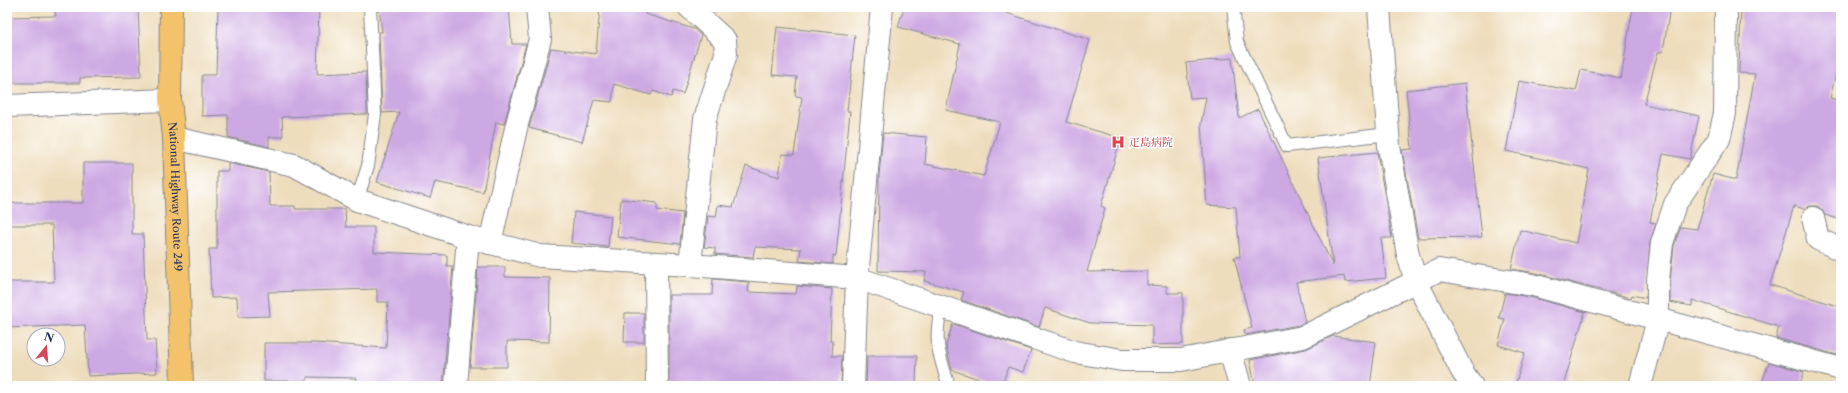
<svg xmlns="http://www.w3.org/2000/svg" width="1848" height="393" font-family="'Libre Caslon Text','Noto Serif JP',serif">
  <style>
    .building { fill: #cda9e3 }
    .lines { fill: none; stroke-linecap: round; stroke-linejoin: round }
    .service-casing { stroke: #84868d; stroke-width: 14 }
    .minor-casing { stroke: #84868d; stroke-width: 24 }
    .trunk-casing { stroke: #84868d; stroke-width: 24 }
    .service { stroke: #fff; stroke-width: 12 }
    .minor { stroke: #fff; stroke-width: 22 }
    .trunk { stroke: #f3c26a; stroke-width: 22 }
    .labels { text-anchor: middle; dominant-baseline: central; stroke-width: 3; stroke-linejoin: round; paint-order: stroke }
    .health-label { font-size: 11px; fill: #be3a42; stroke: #fff; text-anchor: start }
    .street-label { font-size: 11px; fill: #1b2f5e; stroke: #fff }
  </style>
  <rect width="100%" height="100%" fill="#fff"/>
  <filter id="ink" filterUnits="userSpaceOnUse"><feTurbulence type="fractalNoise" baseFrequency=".025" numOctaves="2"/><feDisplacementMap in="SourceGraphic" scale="8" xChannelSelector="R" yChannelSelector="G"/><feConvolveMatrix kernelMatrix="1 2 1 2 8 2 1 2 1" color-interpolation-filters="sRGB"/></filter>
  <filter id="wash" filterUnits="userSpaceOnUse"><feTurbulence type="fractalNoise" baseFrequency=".012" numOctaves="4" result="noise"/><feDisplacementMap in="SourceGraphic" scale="16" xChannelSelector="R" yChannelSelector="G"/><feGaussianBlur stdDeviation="0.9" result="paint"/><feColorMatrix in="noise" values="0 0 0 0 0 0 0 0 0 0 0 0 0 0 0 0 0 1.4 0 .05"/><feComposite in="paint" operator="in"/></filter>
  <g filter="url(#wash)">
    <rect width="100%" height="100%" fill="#eeddbc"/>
    <g id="blocks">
      <g class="building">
        <polygon points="54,7 138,7 141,77 80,78 80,83 7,83 7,17 56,16"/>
        <polygon points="218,7 319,7 317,74 366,72 367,114 282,117 283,137 269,137 269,147 228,137 228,115 202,116 202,75 216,75"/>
        <polygon points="379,7 509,7 512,44 526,44 504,124 496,122 483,192 435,182 430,198 377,182 399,112 382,113 379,32 382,32"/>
        <polygon points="600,7 646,7 645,14 694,29 701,35 683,94 673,91 671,97 653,91 651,95 614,84 612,102 594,100 582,142 529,128 551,48 596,54"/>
        <polygon points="904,7 988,7 1090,40 1066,122 1121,138 1101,206 1105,208 1087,272 1147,271 1147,285 1167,286 1167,293 1183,293 1183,344 1152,345 1152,325 1090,323 1045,308 1039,327 961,300 964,292 924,281 926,272 878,271 879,175 883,133 927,137 925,164 984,176 1000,122 946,110 960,44 898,27"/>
        <polygon points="1633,7 1670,7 1663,52 1658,52 1644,104 1699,116 1690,159 1663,154 1650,222 1656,223 1650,242 1646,298 1632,295 1631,298 1536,273 1511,269 1520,230 1576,243 1589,169 1506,151 1519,81 1576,91 1581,70 1621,78"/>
        <polygon points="1741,7 1841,7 1841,53 1830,98 1841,101 1841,220 1825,215 1822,210 1817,206 1810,206 1804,209 1794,206 1770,285 1841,307 1841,356 1776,338 1779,327 1692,300 1692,306 1670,302 1670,281 1674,246 1681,227 1697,229 1713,174 1736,180 1755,74 1739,73"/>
        <polygon points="777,27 855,35 847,111 850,111 836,256 833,255 833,264 799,261 801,249 755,247 753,257 715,254 715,248 704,247 708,216 716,217 718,205 733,207 746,166 779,177 782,154 794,155 802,97 795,96 797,77 772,75"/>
        <polygon points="1232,58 1239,118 1258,109 1333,266 1318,158 1377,152 1392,238 1381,238 1386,278 1345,282 1344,276 1296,282 1305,322 1299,325 1245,335 1244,330 1252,328 1234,257 1240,257 1236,207 1207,205 1201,124 1206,97 1190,98 1186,63"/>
        <polygon points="1465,83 1482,237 1418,238 1402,150 1412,149 1406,90"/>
        <polygon points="83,163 132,163 132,234 143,234 147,340 155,340 157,373 88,376 85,325 7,328 7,282 54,282 52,225 7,225 7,203 83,203"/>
        <polygon points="228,163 269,172 270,206 295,206 295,209 345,209 346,227 374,227 374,252 447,255 447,266 453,266 443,386 355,386 356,378 307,377 307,381 264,381 264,343 315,343 386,348 388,302 377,302 377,289 268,292 270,316 238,317 237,297 211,298 209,249 217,249 217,171 228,171"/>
        <polygon points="621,199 657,203 657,210 683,213 680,244 617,237"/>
        <polygon points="574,212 611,216 608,247 571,243"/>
        <polygon points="478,267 505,267 505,277 550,278 549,342 507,341 507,367 470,367"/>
        <polygon points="713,279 749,282 748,292 796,294 797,286 832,289 830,341 833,341 832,356 842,356 841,386 669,386 669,295 712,295"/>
        <polygon points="1505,293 1530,297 1585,312 1563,386 1515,386 1525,353 1498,345 1505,319 1499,318"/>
        <polygon points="625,313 644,313 644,342 624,342"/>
        <polygon points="953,324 1031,350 1023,372 1008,367 1002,386 1000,386 952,370 946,345"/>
        <polygon points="1333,336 1376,342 1370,386 1255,386 1250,360 1306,349"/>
        <polygon points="867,356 917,356 916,386 866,386"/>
        <polygon points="1769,362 1804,372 1800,386 1761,386"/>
      </g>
    </g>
  </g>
  <g filter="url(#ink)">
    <use href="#blocks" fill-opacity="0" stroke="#84868d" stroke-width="1"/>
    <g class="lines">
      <g class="service-casing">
        <g id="service">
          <polyline points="1233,7 1237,42 1287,146 1388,134"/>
          <polyline points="357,200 368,166 375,114 370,7"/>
          <path d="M 941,307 C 934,342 938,352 949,386"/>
        </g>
      </g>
      <g class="minor-casing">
        <g id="minor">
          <polyline points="689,7 725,40 726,54 705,119 690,265"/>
          <polyline points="1379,7 1389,146 1408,255 1416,281 1462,371 1472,386"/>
          <polyline points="7,106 170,100"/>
          <polyline points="174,138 294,165 357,200 468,237 540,256 690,265 857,278 1075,352 1122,360 1181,360 1303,337 1439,270 1533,285 1841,369"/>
          <polyline points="1813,218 1818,239 1841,250"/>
          <polyline points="490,243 517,124 540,39 537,7"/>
          <polyline points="656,263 657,386"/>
          <polyline points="1230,350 1240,386"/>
          <polyline points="456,386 468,237"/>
          <polyline points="853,386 857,278 882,7"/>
          <polyline points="1640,386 1658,320 1658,280 1662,243 1675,204 1719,139 1725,113 1726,7"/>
        </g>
      </g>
      <g class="trunk-casing">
        <g id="trunk">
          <path id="s1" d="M 171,7 L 170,100 L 174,138 L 182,386"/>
        </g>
      </g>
      <use href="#service" class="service"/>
      <use href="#minor" class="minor"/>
      <use href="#trunk" class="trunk"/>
    </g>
  </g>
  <defs>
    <g id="hospital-bare" transform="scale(1.08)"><path d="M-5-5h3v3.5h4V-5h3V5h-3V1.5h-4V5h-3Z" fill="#e0444e" stroke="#fff" stroke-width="2.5" paint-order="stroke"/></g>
  </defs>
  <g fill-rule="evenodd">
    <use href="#hospital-bare" x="1118" y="142"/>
  </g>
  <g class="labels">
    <g class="health-label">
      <text x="1129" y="142">疋島病院</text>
    </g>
    <g class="street-label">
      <text stroke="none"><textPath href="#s1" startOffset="190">National Highway Route 249</textPath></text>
    </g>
  </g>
  <rect width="1848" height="393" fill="none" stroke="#fff" stroke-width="24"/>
  <g transform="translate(46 347) rotate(17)"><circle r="19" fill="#ffffff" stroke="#a4acbf"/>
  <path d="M0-3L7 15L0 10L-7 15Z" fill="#d1495b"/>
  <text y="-6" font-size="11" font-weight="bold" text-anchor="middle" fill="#1b2f5e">N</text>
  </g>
</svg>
